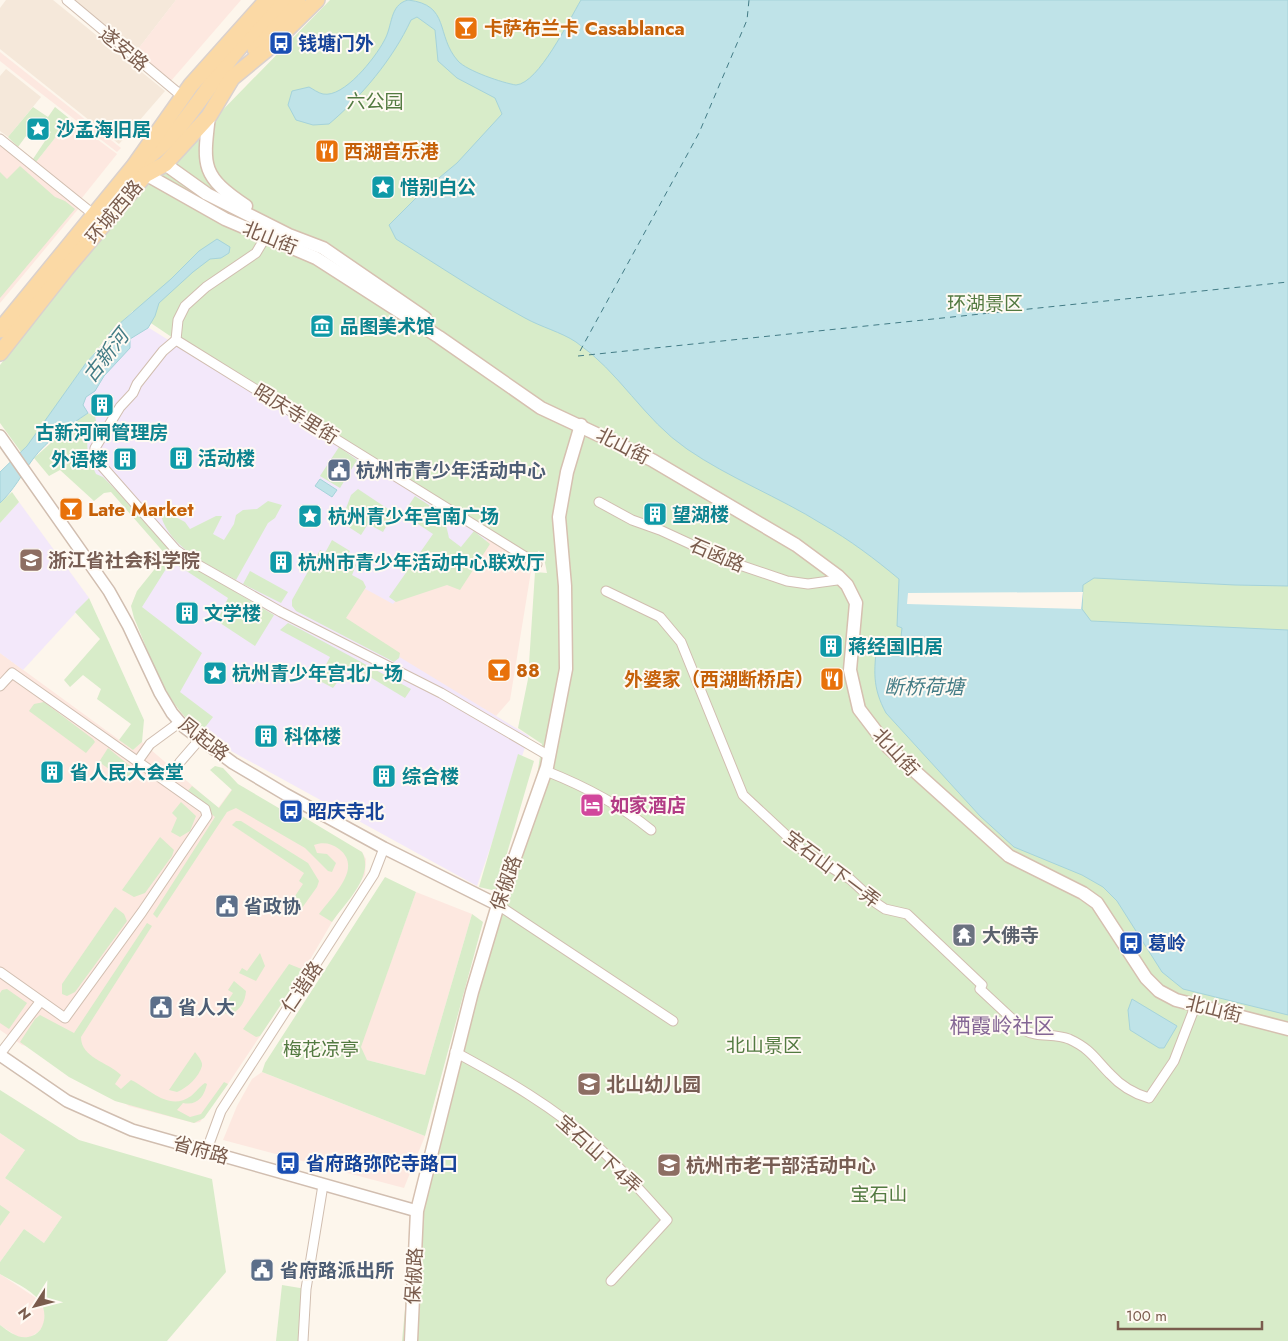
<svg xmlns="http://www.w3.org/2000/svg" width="1288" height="1341" font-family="Jost,'Noto Sans SC',sans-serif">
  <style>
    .residential { fill: #f5e8da }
    .commercial { fill: #fde8e0 }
    .education { fill: #f3e8fa }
    .green { fill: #d8ecc9 }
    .water { fill: #bfe3e8; stroke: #a5d3da }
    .pier { fill: #fdf6ec }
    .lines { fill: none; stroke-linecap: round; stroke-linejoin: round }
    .ferry { stroke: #437c86; stroke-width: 1; stroke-dasharray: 6 5; stroke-linecap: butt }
    .minor-casing { stroke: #d1beb0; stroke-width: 11 }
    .tertiary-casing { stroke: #d1beb0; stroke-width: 14 }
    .secondary-casing { stroke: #d6c0b0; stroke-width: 15 }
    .primary-casing { stroke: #dad1cd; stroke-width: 18 }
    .minor { stroke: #fff; stroke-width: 9 }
    .tertiary { stroke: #fff; stroke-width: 11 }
    .secondary { stroke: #fff; stroke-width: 12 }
    .primary { stroke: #fbd9a5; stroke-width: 15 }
    .labels { text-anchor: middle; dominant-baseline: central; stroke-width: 4; stroke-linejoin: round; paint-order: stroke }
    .food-label { font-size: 19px; font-weight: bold; fill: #c56008; stroke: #fffaf3; text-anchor: start }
    .transit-label { font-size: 19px; font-weight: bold; fill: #164399; stroke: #fffaf3; text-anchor: start }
    .street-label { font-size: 19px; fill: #7a5c4d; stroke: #fffaf3 }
    .park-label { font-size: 19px; fill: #537a41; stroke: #fffaf3 }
    .culture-label { font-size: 19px; font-weight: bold; fill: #0d838f; stroke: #fffaf3; text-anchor: start }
    .service-label { font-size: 19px; font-weight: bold; fill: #4e5e75; stroke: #fffaf3; text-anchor: start }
    .education-label { font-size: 19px; font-weight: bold; fill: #785e54; stroke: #fffaf3; text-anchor: start }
    .hotel-label { font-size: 19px; font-weight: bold; fill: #b23c85; stroke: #fffaf3; text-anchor: start }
    .worship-label { font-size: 19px; font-weight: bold; fill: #5b616d; stroke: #fffaf3; text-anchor: start }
    .water-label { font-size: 20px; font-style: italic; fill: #437c86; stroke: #fffaf3 }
    .quarter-label { font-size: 21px; fill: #846695; stroke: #fffaf3 }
  </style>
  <rect width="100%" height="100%" fill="#fdf6ec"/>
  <g class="residential">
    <polygon points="6,0 53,0 165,91 119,144 0,49 0,8"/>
    <polygon points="74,0 176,0 135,53"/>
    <polygon points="6,69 41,97 8,137 0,131 0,76"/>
  </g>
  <g class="commercial">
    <polygon points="176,0 241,0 170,82 135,53"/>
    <polygon points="0,52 121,148 117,152 38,91 0,61"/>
    <polygon points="70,119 117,154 81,199 36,162"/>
    <polygon points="0,145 79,208 0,303"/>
    <polygon points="488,538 532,565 510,700 496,716 429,677 339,620 360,585 397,598 458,579"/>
    <polygon points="0,653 133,750 142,742 218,808 232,789 362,852 366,859 365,875 332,922 304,970 228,1084 200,1122 194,1123 129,1106 47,1050 22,1045 0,1030"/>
    <polygon points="416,892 472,914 425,1075 367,1060 360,1047"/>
    <polygon points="262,1072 425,1136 404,1188 223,1140 237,1106 252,1079"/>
    <polygon points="0,1133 25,1150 5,1178 62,1217 44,1243 24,1229 0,1262"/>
    <polygon points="0,1274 39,1300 45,1313 44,1325 38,1332 29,1338 18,1337 0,1325"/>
  </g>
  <g class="education">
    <polygon points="141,323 488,538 458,579 398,598 393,604 360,586 339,620 529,736 477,886 211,740 185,716 175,704 134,607 169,554 107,486 89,472 63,424"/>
    <polygon points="19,502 89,598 23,670 0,653 0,523"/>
  </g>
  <g class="green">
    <path d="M 330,0 L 1288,0 L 1288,1341 L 402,1341 L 413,1226 L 435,1109 L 449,1055 L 536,782 L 542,744 L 518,728 L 528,679 L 535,572 L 547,573 L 543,553 L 538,551 L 537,564 L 176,340 L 133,311 C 103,338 79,372 56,406 C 45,421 35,439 21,452 L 0,423 L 0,365 L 74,271 L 140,194 L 145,175 L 165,164 L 182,158 L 210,123 Z"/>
    <polygon points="33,107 48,117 55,107 70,119 36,162 33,159 51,132 37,121 18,147 8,137"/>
    <polygon points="20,166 55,197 65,201 75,209 0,298 0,172 7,179"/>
    <path d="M 88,413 L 95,416 L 96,421 C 82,440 87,455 96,474 L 103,477 L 115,489 L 174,555 L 274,615 L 255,646 L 217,621 L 228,598 L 171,561 L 142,607 L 202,653 L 180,692 L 213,717 L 203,730 C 168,714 149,652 134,618 L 131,606 L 137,591 L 166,555 L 111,492 L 104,493 L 94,501 L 60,470 L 49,476 L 34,458 L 71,425 Z"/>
    <polygon points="339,447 357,460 340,488 320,476"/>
    <polygon points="358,489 394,513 383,532 368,524 361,535 341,522 351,495"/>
    <polygon points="12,492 19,502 0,523 0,503"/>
    <path d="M 415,496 C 437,511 444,511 449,538 L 461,547 L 474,531 L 490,544 L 460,590 L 447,585 L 396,602 L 389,597 L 433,534 L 403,514 Z"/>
    <path d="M 268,501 L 282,505 L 275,518 L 268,523 L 236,580 C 208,564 171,549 161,516 L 168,513 L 185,522 L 190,529 L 216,516 L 222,516 L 213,534 L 224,540 L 234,524 L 236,515 L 243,510 L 257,509 Z"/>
    <polygon points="332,540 350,551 347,556 356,565 352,575 363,581 366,587 346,618 400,653 399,658 394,662 296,611 292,606 292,600 320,550 325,553"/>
    <polygon points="250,571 288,592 281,603 243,584"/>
    <polygon points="89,598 144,720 142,742 133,750 119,740 131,724 97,699 101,689 83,675 70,687 64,680 100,639 75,612"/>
    <polygon points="288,623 300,629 411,689 405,698 350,665 333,688 318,680 330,657 280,630"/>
    <polygon points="44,702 93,739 95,742 86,753 29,711 34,704"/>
    <polygon points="108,748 135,770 126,781 99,762"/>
    <polygon points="518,754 534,761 496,891 479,887"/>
    <path d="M 215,766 L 223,768 L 238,784 L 294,817 L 297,813 L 362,852 C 375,876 345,903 332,922 L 319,914 C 331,897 364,868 339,849 C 331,843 323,842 314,845 L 317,853 L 327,854 L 336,863 L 332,872 L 328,871 L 305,848 L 236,808 L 227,812 L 157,918 L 153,914 L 215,817 L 187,792 L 192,786 L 219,808 L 232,790 L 210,770 Z"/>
    <polygon points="181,802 196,816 190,831 180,837 171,832 177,818 172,813"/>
    <polygon points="236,821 241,821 308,863 319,881 317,887 302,908 285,911 303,884 299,881 304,873 232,825"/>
    <polygon points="160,837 174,850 172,856 145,893 134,897 122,890"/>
    <polygon points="385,877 416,892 361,1047 367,1060 425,1075 472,914 483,922 425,1136 262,1072 265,1063"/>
    <polygon points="115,907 124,914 127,921 75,992 67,996 62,994 62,984"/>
    <path d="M 147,923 L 152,926 L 81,1037 C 81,1058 108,1062 121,1075 L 115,1084 L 121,1089 L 131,1080 C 150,1089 169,1112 191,1096 C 196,1092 199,1087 205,1083 L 207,1084 C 204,1097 197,1106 183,1103 L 177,1110 L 190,1117 L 201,1114 L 224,1082 L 228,1084 L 204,1118 L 194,1123 L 115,1101 L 69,1077 L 20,1042 L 35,1019 L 40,1015 L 74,1033 Z"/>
    <polygon points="260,953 265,966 256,981 239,973 242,968 247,971"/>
    <polygon points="289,964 304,970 260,1036 256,1037 243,1029"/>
    <path d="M 234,981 L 246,991 C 245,1002 241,1008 232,1014 L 220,1013 L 233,993 L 228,990 Z"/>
    <polygon points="7,989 27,1003 9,1029 0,1023 0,993 2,990"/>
    <path d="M 195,1052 C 197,1055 203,1061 202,1066 C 199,1077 187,1088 177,1092 L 169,1090 Z"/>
    <path d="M 0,1090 L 79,1140 L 212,1179 L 226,1272 L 167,1341 L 0,1341 L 0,1325 C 8,1331 18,1339 28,1337 C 45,1335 49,1312 39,1300 C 30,1289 12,1281 0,1274 L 0,1262 L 24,1229 L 44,1243 L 62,1217 L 5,1178 L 25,1150 L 0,1133 Z"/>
    <polygon points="0,1205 10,1212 0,1226"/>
    <polygon points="282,1285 306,1289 303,1341 276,1341"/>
  </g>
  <g class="water">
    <path d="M 408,0 C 451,5 435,35 458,61 C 467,71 503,83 516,85 C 539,83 569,20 581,0 L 1288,0 L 1288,586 L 1235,585 L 1094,578 L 1083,585 L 1082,609 L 1091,621 L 1288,630 L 1288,1015 L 1183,989 L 1162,972 L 1117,901 L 1103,887 L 1082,875 L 1014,847 L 980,816 L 886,713 C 872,687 874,671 877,643 L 900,646 L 902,628 L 897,626 L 899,579 C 875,559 850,540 822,524 C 779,497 729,478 687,449 C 644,420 619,371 576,342 C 561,332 541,327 525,318 C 481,294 439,266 396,239 L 389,225 L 422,192 L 457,163 L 502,114 L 495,98 L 457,78 L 438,61 L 435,30 L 417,17 L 411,20 C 393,59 361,97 329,124 L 313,125 L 296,120 L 288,105 L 292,91 L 309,87 C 313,89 318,93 323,94 C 344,98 375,58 384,41 C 393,26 389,5 408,0 Z"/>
    <path d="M 217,239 L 230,247 L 229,253 L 221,258 L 210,259 L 193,272 L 159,303 L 155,316 L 148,328 L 130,339 L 130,348 L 104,376 L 95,391 L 86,397 L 83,405 L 88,413 C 69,426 47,440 33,459 C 22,474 14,490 0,503 L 0,472 L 27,446 L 86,363 L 107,340 L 111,331 L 171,279 L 199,251 Z"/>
    <polygon points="320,479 337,490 332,497 315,486"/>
    <polygon points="1132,999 1177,1026 1164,1048 1159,1048 1130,1030 1128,1010"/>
  </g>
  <polygon class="pier" points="1083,592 1081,609 907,604 908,593"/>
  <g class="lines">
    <g class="ferry">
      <polyline points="580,351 699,133 747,20 749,0"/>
      <polyline points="578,356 1288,282"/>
    </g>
    <g class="minor-casing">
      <g id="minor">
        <polyline points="67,0 183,97"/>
        <polyline points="0,139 93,214"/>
        <polyline points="265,238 256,253 206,287 185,306 178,320 176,340 537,564"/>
        <polyline points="176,340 163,351 137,384 133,393 120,407 95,448 101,465 176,550 193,562 281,612 441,693 549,756"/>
        <polyline points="599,502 632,520 660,530 725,560 787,581 808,584 837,580 838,576"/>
        <path d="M 606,591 L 660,617 L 681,642 L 743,795 L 801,849 L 850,879 L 876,903 L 885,909 L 907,914 L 982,985 L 980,989 L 1024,1030 C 1038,1038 1054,1033 1069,1039 C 1091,1049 1095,1059 1110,1074 C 1120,1085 1135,1094 1149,1098 L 1174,1061 L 1196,1004"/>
        <polyline points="0,686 12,673 205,809 207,816 142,912 65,1018 0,972"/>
        <polyline points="138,761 150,744 180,722"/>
        <path d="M 546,771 C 584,786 619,804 651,830"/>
        <polyline points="168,782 180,762 200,739"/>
        <polyline points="498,905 673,1021"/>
        <path d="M 455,1052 C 505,1079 554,1107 596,1145 C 621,1168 644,1194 667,1220 L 611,1281"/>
        <polyline points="0,1054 40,1002"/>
        <polyline points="206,1152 221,1111 374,874 384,848"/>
        <polyline points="303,1341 306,1289 323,1185"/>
      </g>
    </g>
    <g class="tertiary-casing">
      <g id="tertiary">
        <polyline points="0,436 109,591 128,625 160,693 172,713 184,727 233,763 285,794 384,848 498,905"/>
        <polyline points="0,1055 67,1101 132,1130 417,1211"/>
      </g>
    </g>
    <g class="secondary-casing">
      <g id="secondary">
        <path d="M 209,116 C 203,166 201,176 246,206"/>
        <polyline points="165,164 207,194 289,235 323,248 425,318"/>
        <polyline points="140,171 225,219 316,258 439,337 541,408 652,460 796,545 838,576 847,585 856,603 850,670 859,709 888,747 1009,856 1083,893 1097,903 1146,978 1159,991 1176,1000 1288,1029"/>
        <polyline points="411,1341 417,1211 472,992 498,905 547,767 566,669 565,586 559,517 567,472 581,425"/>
      </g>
    </g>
    <g class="primary-casing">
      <g id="primary">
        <polyline points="255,49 298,0"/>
        <path d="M 139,163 C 177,140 200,97 227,63 C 244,41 263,20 282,0"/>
        <polyline points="0,330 134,166 191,85 267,0"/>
        <polyline points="0,353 66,269 145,175 165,164 209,116 232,78 266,50 317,0"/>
      </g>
    </g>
    <use href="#minor" class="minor"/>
    <use href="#tertiary" class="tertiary"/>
    <use href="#secondary" class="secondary"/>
    <use href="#primary" class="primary"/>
  </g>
  <defs>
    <g id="bar-square" transform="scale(1.25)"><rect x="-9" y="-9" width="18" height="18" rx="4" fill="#e8710a" stroke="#fffaf3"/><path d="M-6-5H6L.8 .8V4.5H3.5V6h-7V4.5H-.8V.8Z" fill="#fff"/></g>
    <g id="bus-square" transform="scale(1.25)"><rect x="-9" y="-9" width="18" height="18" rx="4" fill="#1a4fb4" stroke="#fffaf3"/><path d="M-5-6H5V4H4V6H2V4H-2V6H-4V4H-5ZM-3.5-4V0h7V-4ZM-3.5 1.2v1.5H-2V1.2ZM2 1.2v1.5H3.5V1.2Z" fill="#fff"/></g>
    <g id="sight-square" transform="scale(1.25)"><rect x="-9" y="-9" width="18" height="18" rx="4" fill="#0f9aa8" stroke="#fffaf3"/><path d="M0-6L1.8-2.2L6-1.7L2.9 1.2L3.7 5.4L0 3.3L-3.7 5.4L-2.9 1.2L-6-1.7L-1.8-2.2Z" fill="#fff"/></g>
    <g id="restaurant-square" transform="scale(1.25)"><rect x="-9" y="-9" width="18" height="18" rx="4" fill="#e8710a" stroke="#fffaf3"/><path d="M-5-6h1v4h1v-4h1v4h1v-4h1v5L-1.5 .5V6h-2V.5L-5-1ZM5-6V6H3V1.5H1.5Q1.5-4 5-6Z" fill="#fff"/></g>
    <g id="museum-square" transform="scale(1.25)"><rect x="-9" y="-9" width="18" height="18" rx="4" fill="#0f9aa8" stroke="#fffaf3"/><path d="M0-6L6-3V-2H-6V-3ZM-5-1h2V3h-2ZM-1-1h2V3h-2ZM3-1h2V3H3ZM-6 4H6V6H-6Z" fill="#fff"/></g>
    <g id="building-square" transform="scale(1.25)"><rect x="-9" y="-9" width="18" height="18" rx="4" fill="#0f9aa8" stroke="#fffaf3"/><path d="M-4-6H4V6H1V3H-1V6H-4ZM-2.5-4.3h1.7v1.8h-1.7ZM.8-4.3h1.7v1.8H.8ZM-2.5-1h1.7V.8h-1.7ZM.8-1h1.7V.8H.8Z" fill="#fff"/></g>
    <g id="civic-square" transform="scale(1.25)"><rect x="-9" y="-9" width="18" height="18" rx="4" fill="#5c6f8a" stroke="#fffaf3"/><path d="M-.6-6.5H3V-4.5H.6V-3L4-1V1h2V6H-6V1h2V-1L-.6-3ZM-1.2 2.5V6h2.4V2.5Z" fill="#fff"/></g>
    <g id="university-square" transform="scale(1.25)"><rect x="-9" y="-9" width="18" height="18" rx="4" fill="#8d6e63" stroke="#fffaf3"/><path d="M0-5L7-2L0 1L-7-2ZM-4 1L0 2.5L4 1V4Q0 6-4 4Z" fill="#fff"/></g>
    <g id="hotel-square" transform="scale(1.25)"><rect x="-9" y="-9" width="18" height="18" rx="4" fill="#d1479c" stroke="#fffaf3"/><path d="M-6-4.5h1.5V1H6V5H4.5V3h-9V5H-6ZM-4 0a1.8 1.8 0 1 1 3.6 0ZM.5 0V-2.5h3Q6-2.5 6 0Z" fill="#fff"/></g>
    <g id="temple-square" transform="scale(1.25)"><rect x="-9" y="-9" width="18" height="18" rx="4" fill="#6b7280" stroke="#fffaf3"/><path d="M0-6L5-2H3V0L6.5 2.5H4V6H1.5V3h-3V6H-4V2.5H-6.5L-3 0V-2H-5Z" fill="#fff"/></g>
    <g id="school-square" transform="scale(1.25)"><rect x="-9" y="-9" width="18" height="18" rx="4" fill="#8d6e63" stroke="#fffaf3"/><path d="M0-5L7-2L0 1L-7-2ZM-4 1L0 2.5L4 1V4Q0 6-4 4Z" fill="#fff"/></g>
  </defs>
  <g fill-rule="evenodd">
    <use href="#bar-square" x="466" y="28"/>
    <use href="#bus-square" x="281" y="43"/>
    <use href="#sight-square" x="38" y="129"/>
    <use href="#restaurant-square" x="327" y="151"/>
    <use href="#sight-square" x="383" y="187"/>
    <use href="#museum-square" x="322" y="326"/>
    <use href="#building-square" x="102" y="405"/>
    <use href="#building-square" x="181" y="458"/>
    <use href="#building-square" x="125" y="459"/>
    <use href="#civic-square" x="339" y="470"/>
    <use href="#bar-square" x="71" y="509"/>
    <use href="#building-square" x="655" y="514"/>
    <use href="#sight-square" x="310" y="516"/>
    <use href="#university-square" x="31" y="560"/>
    <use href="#building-square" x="281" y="562"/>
    <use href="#building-square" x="187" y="613"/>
    <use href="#building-square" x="831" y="646"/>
    <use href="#bar-square" x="499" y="670"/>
    <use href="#sight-square" x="215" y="673"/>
    <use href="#restaurant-square" x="832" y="679"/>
    <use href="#building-square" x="266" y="736"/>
    <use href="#building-square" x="52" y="772"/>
    <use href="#building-square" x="384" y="776"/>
    <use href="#hotel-square" x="592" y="805"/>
    <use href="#bus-square" x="291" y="811"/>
    <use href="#civic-square" x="227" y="906"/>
    <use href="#temple-square" x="964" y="935"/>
    <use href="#bus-square" x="1131" y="943"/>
    <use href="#civic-square" x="161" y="1007"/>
    <use href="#school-square" x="589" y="1084"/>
    <use href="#bus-square" x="288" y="1163"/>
    <use href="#university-square" x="669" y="1165"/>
    <use href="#civic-square" x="262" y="1270"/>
  </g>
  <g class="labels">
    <g class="food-label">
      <text x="484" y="28">卡萨布兰卡 Casablanca</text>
      <text x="344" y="151">西湖音乐港</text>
      <text x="88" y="509">Late Market</text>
      <text x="516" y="670">88</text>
      <text x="814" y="679" text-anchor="end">外婆家（西湖断桥店）</text>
    </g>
    <g class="transit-label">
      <text x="298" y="43">钱塘门外</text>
      <text x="308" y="811">昭庆寺北</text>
      <text x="1148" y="943">葛岭</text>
      <text x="306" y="1163">省府路弥陀寺路口</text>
    </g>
    <g class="street-label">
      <text transform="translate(124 49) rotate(40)">遂安路</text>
      <text transform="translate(114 212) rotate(-50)">环城西路</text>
      <text transform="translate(270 238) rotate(22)">北山街</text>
      <text transform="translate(296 414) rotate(32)">昭庆寺里街</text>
      <text transform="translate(623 446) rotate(27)">北山街</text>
      <text transform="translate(717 555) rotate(23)">石函路</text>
      <text transform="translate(204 739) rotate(38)">凤起路</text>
      <text transform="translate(896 752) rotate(47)">北山街</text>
      <text transform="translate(832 869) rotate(37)">宝石山下一弄</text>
      <text transform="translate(506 883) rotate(-71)">保俶路</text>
      <text transform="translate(302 987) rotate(-56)">仁谐路</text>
      <text transform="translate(1214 1009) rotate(14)">北山街</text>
      <text transform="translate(201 1150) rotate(16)">省府路</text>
      <text transform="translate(599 1154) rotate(42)">宝石山下4弄</text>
      <text transform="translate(414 1276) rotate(-87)">保俶路</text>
    </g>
    <g class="park-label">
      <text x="375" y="101">六公园</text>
      <text x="985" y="303">环湖景区</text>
      <text x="764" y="1045">北山景区</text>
      <text x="321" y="1049">梅花凉亭</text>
      <text x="879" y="1194">宝石山</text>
    </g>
    <g class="culture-label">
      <text x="56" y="129">沙孟海旧居</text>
      <text x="400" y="187">惜别白公</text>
      <text x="340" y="326">品图美术馆</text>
      <text x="102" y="432" text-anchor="middle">古新河闸管理房</text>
      <text x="198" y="458">活动楼</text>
      <text x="108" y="459" text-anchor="end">外语楼</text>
      <text x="672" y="514">望湖楼</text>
      <text x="328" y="516">杭州青少年宫南广场</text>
      <text x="298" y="562">杭州市青少年活动中心联欢厅</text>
      <text x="204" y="613">文学楼</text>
      <text x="848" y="646">蒋经国旧居</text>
      <text x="232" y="673">杭州青少年宫北广场</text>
      <text x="284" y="736">科体楼</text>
      <text x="70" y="772">省人民大会堂</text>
      <text x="402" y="776">综合楼</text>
    </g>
    <g class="service-label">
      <text x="356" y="470">杭州市青少年活动中心</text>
      <text x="244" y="906">省政协</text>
      <text x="178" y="1007">省人大</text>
      <text x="280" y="1270">省府路派出所</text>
    </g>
    <g class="education-label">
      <text x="48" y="560">浙江省社会科学院</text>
      <text x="606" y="1084">北山幼儿园</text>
      <text x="686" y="1165">杭州市老干部活动中心</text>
    </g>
    <g class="hotel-label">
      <text x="610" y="805">如家酒店</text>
    </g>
    <g class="worship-label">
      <text x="982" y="935">大佛寺</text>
    </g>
    <g class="water-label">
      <text transform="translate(106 356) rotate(-52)">古新河</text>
      <text x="924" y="687">断桥荷塘</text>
    </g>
    <g class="quarter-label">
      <text x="1002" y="1026">栖霞岭社区</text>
    </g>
  </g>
  <g transform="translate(35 1306) rotate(234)" stroke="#fffaf3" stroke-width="4" paint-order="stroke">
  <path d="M0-4L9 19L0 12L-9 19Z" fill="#7a5c4d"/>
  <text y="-8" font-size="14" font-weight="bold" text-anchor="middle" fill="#7a5c4d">N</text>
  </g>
  <path d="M1118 1321v8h144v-8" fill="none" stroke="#7a5c4d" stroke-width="2.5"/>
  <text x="1126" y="1321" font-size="15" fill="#7a5c4d" stroke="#fffaf3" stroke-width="4" paint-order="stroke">100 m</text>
</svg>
